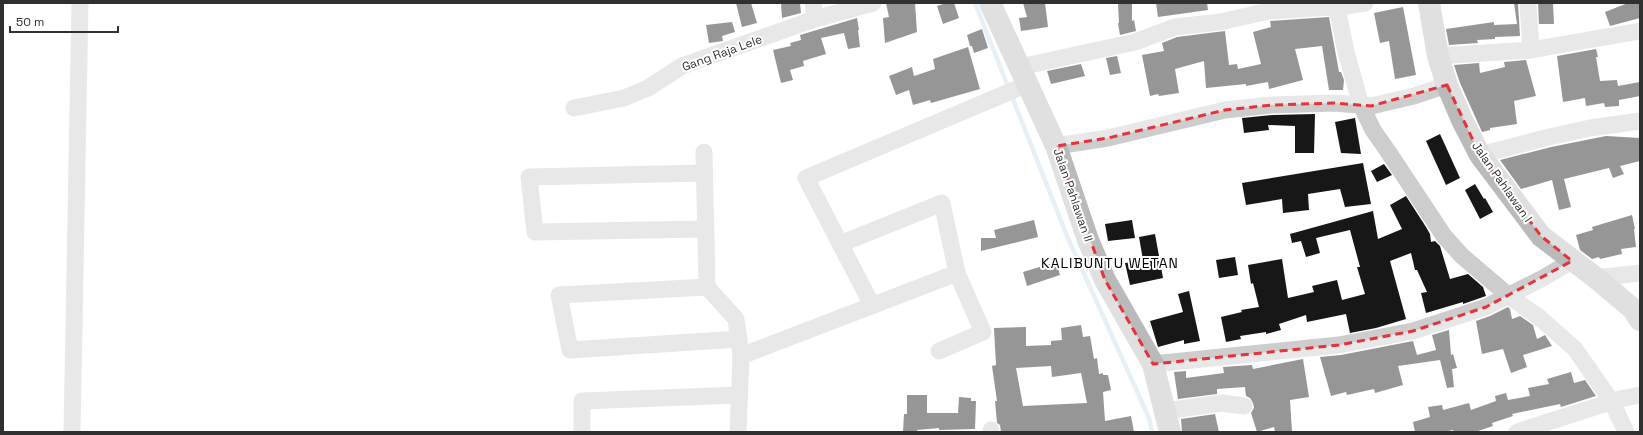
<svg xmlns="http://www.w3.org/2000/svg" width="1643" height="435" font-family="'Space Grotesk',sans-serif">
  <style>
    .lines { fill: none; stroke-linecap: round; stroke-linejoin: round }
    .stream { stroke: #cadeec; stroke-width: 4.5 }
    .building { fill: #171717; fill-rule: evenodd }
    .street { stroke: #cdcdcd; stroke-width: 17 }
    .secondary { stroke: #bababa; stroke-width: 22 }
    .marked { fill: none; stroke: #e6323b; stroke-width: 3; stroke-dasharray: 8 5; stroke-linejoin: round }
    .labels { text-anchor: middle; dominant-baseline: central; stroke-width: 4; stroke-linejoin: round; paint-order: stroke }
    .street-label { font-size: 12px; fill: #303030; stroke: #fff }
    .quarter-label { font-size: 14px; letter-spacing: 1px; fill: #000; stroke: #fff }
  </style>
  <rect width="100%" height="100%" fill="#fff"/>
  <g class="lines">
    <polyline class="stream" points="975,3 1067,236 1149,418 1152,432"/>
  </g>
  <g class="building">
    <polygon points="736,3 751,3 757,23 742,27"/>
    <polygon points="781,3 800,3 801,13 782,18"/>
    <polygon points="886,3 915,3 917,32 885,43 883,18 889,17"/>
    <polygon points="946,3 954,3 959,18 943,24 937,6"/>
    <polygon points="1023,3 1045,3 1048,27 1021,31 1019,18 1027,17"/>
    <polygon points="1118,3 1132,3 1132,21 1134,20 1136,31 1120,35 1118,23 1119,23"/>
    <polygon points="1156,3 1207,3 1208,10 1158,17"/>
    <polygon points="1514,3 1518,3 1520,36 1495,37 1495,39 1477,40 1478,43 1449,45 1446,29 1494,22 1494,25 1517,24"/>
    <polygon points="1538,3 1553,3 1554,24 1539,24"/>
    <polygon points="1628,3 1640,3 1640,18 1610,26 1605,12"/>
    <polygon points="1403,7 1416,75 1395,79 1389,41 1380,43 1374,13"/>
    <polygon points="1329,17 1339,72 1341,72 1344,80 1343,90 1329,90 1322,46 1295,49 1303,80 1269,89 1268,82 1246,86 1246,84 1206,88 1204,61 1175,69 1179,93 1159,96 1158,94 1150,96 1142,55 1164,51 1162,43 1177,37 1225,31 1229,65 1237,64 1238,69 1261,64 1253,32 1271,27 1270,21"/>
    <polygon points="857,18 859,30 858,30 860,47 848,49 844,33 821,38 826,54 803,61 804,66 790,70 793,80 781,83 773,50 791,46 790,43 801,40 800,35"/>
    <polygon points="732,22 735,32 722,36 723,41 709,43 706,25"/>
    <polygon points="982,29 988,48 974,53 972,46 970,46 967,35"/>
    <polygon points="968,47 980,89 931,103 930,100 913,105 909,90 896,95 889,76 912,67 914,76 935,69 933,59"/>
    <polygon points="1596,49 1598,57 1596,57 1600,81 1617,80 1618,86 1640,82 1640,96 1619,100 1619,106 1605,107 1604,103 1586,106 1585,98 1563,102 1557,56"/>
    <polygon points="1117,56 1121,73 1110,75 1106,58"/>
    <polygon points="1526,60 1536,96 1514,101 1517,124 1490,128 1490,130 1482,132 1460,83 1454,65 1479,63 1480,73 1505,67 1504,62"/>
    <polygon points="1081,64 1085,76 1051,84 1047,71"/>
    <polygon points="1315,114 1314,153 1295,153 1295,126 1268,125 1269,130 1244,133 1242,118 1273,115"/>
    <polygon points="1355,118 1361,154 1341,153 1335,122"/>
    <polygon points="1440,134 1460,178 1446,185 1426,141"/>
    <polygon points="1606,136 1640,138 1640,161 1620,166 1624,174 1613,178 1609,168 1564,179 1571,207 1559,210 1552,180 1521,189 1500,160 1551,147"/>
    <polygon points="1363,163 1371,204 1345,207 1340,189 1308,194 1309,210 1283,213 1282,199 1246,205 1242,183"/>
    <polygon points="1384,164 1392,175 1377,182 1371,171"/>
    <polygon points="1475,184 1484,199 1485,198 1493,212 1480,219 1465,190"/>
    <polygon points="1406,196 1426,227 1430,234 1431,242 1435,241 1440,246 1450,279 1468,274 1483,287 1486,296 1463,304 1463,302 1426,313 1421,293 1427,292 1417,270 1415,270 1411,253 1390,261 1406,319 1376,328 1350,333 1346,314 1307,322 1306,315 1279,324 1281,330 1266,334 1266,332 1240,336 1241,339 1226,342 1221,317 1242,312 1241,310 1259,307 1253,283 1251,284 1248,265 1282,259 1288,298 1314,292 1312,286 1337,280 1342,300 1365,294 1357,267 1360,267 1350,230 1316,238 1320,253 1306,257 1301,241 1292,243 1290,234 1373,211 1378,239 1402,229 1390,205"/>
    <polygon points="1632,215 1635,229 1634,229 1636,247 1621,249 1622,254 1600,259 1599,257 1592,259 1580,250 1576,235 1593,230 1592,227"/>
    <polygon points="1034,220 1038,237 981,251 981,238 996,238 994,230"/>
    <polygon points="1132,220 1135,238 1108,241 1105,224"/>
    <polygon points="1155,234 1163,278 1130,285 1125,263 1143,260 1139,237"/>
    <polygon points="1235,257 1238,275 1219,278 1216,260"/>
    <polygon points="1056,262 1060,275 1027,286 1023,272"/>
    <polygon points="1189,291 1200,341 1184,344 1184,340 1158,347 1150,321 1183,312 1178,294"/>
    <polygon points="1508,307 1510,309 1512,319 1520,316 1533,325 1537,339 1545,335 1552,346 1523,355 1527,367 1511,373 1503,349 1482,354 1476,321 1490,316"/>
    <path d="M 1081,325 L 1083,337 L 1090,336 L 1094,359 L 1097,358 L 1099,374 L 1103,373 L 1103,375 L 1108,375 L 1111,390 L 1103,392 L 1105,421 L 1131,416 L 1134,432 L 1001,432 L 1000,425 L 997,423 L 995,401 L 997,401 L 992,366 L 996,365 L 994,328 L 1026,327 L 1026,346 L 1051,345 L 1051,341 L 1062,340 L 1061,328 ZM 1051,366 L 1052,377 L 1081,373 L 1087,403 L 1023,406 L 1016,368 Z"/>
    <polygon points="1449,330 1451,355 1453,354 1457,368 1452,369 1454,387 1447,388 1440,360 1398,366 1403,385 1375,393 1374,389 1347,395 1346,392 1331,396 1320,357 1341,355 1413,341 1417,355 1436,350 1432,335"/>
    <polygon points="1303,359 1309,397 1290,400 1292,431 1275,432 1274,427 1257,432 1251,413 1254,408 1253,403 1250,398 1246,396 1245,387 1217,389 1217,394 1178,399 1174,372 1186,371 1186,378 1224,373 1223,367 1252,365 1253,369"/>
    <polygon points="1571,372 1574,383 1585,380 1596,396 1561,407 1560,404 1512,414 1513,416 1492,423 1493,426 1475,432 1454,432 1453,430 1443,432 1415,432 1413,422 1430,417 1428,407 1442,405 1443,410 1469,403 1471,410 1496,401 1495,396 1506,393 1508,400 1530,396 1528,388 1549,384 1547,379"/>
    <polygon points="907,395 927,395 927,413 958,413 959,397 971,398 971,401 976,401 975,429 939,430 939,428 917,430 917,432 903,432 904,414 907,414"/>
    <polygon points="1215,414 1219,432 1182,432 1181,419"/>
  </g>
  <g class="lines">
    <g class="street">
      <polyline points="813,3 815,19"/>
      <polyline points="1336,3 1346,52 1361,105 1373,130 1387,150 1444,236 1462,256 1509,296 1540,318 1575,349 1612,402 1626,432"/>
      <polyline points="1528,3 1531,50"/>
      <polyline points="1438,56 1531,50 1640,31"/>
      <polyline points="1020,67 1135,42 1175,27 1220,22 1269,11 1346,6 1365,3"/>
      <polyline points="574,108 624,98 648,88 682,66 815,19 873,3"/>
      <polyline points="1056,146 1108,138 1225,110 1272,105 1334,103 1371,106 1414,96 1447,85"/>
      <polyline points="704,152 707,287 736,319 741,356 738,432"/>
      <polyline points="1480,155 1549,137 1590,128 1640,121"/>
      <polyline points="705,173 529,177 535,232 706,229"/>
      <polyline points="840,244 942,203 957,273 983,332 939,351"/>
      <polyline points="1596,278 1640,273"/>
      <polyline points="707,287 559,295 570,350 739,339"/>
      <polyline points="872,305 806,178 1028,84"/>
      <polyline points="741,356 957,273"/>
      <polyline points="1153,364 1339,345 1413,331 1486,307 1543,278 1572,261"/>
      <polyline points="1165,411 1222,403 1244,406"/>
      <polyline points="72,432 80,3"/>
      <polyline points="582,432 582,401 739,395"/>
      <polyline points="991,432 991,430"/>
      <polyline points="1517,432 1620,399 1640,395"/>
    </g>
    <g class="secondary">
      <polyline points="990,3 1056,146 1088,240 1105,280 1153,364 1170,432"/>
      <polyline points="1429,3 1438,56 1447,85 1462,120 1480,155 1541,236 1596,278 1633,309 1640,320"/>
    </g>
  </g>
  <path d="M0 0H1643V435H0ZM 1447,85 L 1480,155 L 1541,236 L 1572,261 L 1486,307 L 1413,331 L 1339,345 L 1153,364 L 1105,280 L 1056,146 L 1108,138 L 1225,110 L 1272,105 L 1334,103 L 1371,106 Z" fill="#fff" fill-opacity=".55" fill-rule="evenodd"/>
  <path class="marked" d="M 1447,85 L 1480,155 L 1541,236 L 1572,261 L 1486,307 L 1413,331 L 1339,345 L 1153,364 L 1105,280 L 1056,146 L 1108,138 L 1225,110 L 1272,105 L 1334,103 L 1371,106 Z"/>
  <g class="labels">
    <g class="street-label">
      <text transform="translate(722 53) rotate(-20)">Gang Raja Lele</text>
      <text transform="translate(1502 182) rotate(55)">Jalan Pahlawan I</text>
      <text transform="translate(1073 195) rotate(71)">Jalan Pahlawan II</text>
    </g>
    <g class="quarter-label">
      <text x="1110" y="263">KALIBUNTU WETAN</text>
    </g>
  </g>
  <rect width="1643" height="435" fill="none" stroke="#303030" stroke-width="8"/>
  <path d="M10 26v6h108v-6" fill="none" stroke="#303030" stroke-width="2"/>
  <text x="16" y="26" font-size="12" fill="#303030" stroke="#ffffff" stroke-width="3" paint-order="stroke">50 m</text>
</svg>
